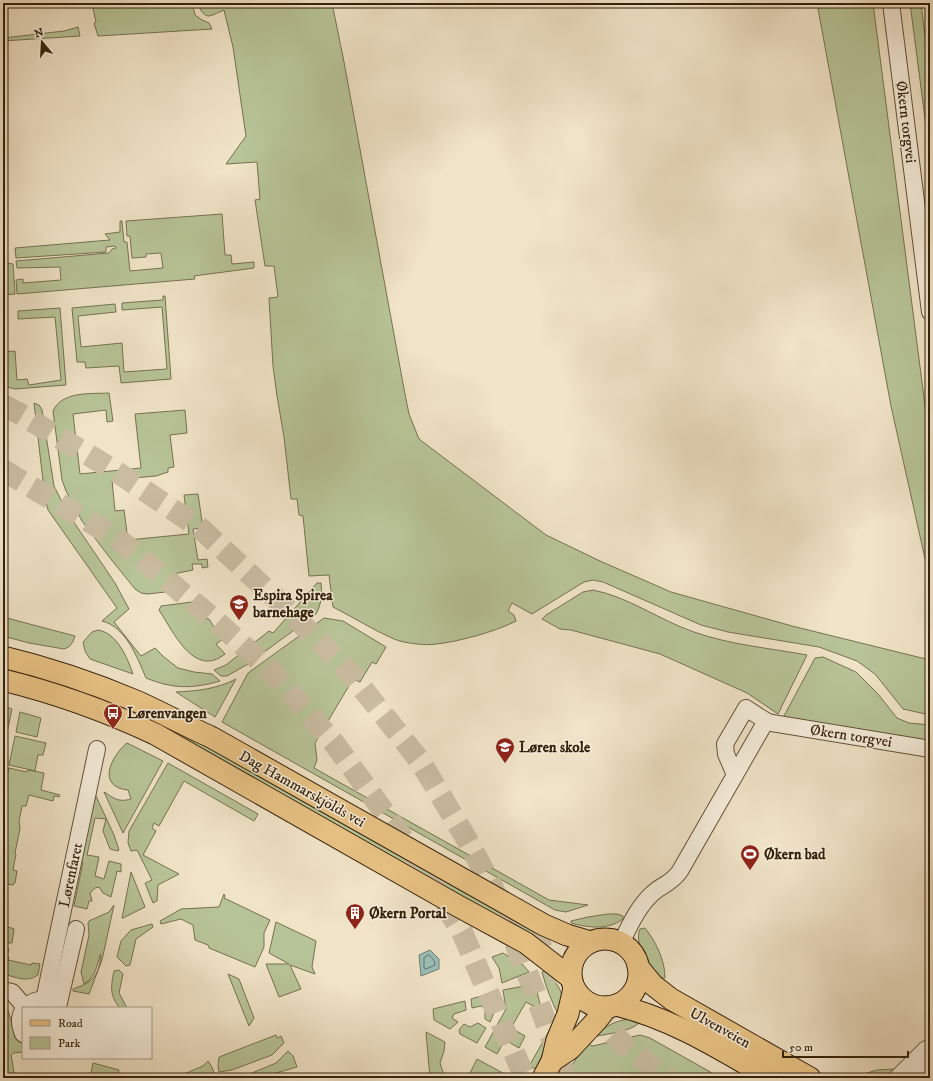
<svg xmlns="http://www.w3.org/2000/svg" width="933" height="1081" font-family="'IM FELL DW Pica',serif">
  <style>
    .green { fill: #b7c497; stroke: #767250 }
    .water { fill: #9abeb9; stroke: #717f73 }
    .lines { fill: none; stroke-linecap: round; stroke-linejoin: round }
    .shore { stroke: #677062; stroke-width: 1 }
    .highway-tunnel { stroke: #cabca1; stroke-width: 22; stroke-dasharray: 22 11; stroke-linecap: butt }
    .minor-casing { stroke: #635239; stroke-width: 18 }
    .major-casing { stroke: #34210a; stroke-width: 23 }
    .minor { stroke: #f5eddb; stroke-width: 16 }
    .major { stroke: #e8c284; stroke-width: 21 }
    .labels { text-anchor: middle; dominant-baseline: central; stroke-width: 3; stroke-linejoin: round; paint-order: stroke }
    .street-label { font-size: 15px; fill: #34210a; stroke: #f5eddb }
    .poi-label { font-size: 15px; font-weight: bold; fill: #34210a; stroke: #f5eddb; text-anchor: start }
  </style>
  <rect width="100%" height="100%" fill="#f0e3c7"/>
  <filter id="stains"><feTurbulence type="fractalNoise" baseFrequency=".005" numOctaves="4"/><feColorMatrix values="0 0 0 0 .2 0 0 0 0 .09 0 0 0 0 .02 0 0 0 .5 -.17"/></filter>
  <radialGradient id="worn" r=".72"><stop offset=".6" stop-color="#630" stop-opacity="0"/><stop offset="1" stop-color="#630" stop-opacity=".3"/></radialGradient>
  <g class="green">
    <polygon points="95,3 192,3 195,15 202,20 209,23 212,29 98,36 94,23 96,22 92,4"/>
    <path d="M 197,3 L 332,3 L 344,62 L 404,389 L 409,414 L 419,439 L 546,535 L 600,561 L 671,592 L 792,626 L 930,660 L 930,715 L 903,709 L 875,674 L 857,661 L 819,647 L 728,632 L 701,625 L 603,582 L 593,580 L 584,582 L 532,614 L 512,603 L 508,611 L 514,615 L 516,621 C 497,631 458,642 436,644 C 426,646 403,643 394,639 C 373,630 353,617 333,607 L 329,575 L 309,576 L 303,516 L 299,515 L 297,499 L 291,499 L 284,437 L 277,396 L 273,366 L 269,298 L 278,297 L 274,266 L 265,266 L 255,200 L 260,199 L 257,162 L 226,164 L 246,136 L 233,47 L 224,10 C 208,17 206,21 197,3 Z"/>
    <polygon points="817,3 873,3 930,444 930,581 891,406"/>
    <polygon points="910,3 921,3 930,78 930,157"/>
    <polygon points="78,27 80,36 3,41 3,38 64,31"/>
    <polygon points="222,214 225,255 231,255 232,264 254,262 254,268 194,276 195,279 17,294 16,280 23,279 23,283 61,280 60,267 17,268 16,261 109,253 112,249 116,248 115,246 106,247 106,252 16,258 15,248 110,240 105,234 120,232 120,221 122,221 124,242 127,242 130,271 163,268 161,253 146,254 146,257 132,258 130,236 127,236 126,221"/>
    <polygon points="3,262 13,264 15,294 3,295"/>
    <polygon points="163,296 165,296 171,379 121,383 119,366 86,368 85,362 77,362 72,308 115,304 116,312 78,316 81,347 122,343 124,372 167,369 162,307 122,310 122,303 163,300"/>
    <polygon points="60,308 66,385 15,389 3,386 3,352 15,351 17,380 27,379 29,385 61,380 55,317 18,319 18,311"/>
    <path d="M 109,393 L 113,421 L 107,422 L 106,410 L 73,414 L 80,474 L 141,468 L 135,414 L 185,410 L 187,433 L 170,435 L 174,467 L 168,468 L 168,472 L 156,476 L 112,480 L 115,511 L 124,510 L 128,540 L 189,534 L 184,495 L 198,494 L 203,528 L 193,529 L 198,560 L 207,559 L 208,567 L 202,568 L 202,564 L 192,564 L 193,570 L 173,574 L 175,591 L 147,594 L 141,593 L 135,589 L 110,558 L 82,521 L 66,491 L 62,480 L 53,411 C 62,391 90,394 109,393 Z"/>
    <path d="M 34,403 L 39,405 L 42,410 L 54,486 L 67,512 L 115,583 L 129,609 L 114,622 L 141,656 L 155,648 L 164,657 L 178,668 L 194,672 L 212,674 L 220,681 C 192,689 173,689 146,678 C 137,657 126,627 102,621 L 117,608 L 48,510 L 45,498 Z"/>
    <path d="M 317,583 L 321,583 C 322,594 322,603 316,614 L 248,664 L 227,676 L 221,676 L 214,670 L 226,665 L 269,631 L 273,633 Z"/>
    <path d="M 593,590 C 629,597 659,620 694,632 C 731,645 769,648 807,655 L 778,714 L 747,693 L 660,654 L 571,630 L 560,629 L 542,619 L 546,615 L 583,592 Z"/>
    <path d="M 200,601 L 201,618 L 209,619 L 222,640 L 216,644 L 225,654 C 194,679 173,631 159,610 L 161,606 Z"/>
    <path d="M 3,617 L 75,636 C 73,642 71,647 64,649 L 29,643 L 3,636 Z"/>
    <polygon points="324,618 343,621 386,647 376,664 372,662 360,682 353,679 315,743 317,760 314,768 549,900 588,905 566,912 555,910 222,722 248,673"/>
    <path d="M 98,630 C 117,633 127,657 133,674 L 90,659 L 85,651 L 83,642 L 92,632 Z"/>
    <polygon points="823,657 856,672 878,694 897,718 909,723 930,725 930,743 786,720 784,716 815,658"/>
    <polygon points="3,665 104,697 194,739 550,938 546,946 259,782 3,672"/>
    <path d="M 236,679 L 215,717 L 176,692 C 197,691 217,689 236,679 Z"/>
    <polygon points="3,706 12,709 3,751"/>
    <polygon points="20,712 41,718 37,737 16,732"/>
    <polygon points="15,736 46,743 43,755 38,755 35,771 9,765"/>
    <path d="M 127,743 L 163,761 L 123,833 L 104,792 C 107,793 108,795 112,797 C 118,801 124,801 131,799 L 128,790 C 96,787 111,756 127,743 Z"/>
    <polygon points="168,763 258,814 254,821 184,781 159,826 154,823 152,828 156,831 143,855 179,874 158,885 157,901 153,903 145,883 152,880 137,850 131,851 128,843 129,831"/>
    <polygon points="9,768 27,772 28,770 44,773 41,790 60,795 59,797 54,796 53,801 29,795 26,806 22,806 19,821 20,829 15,853 16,854 13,870 17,871 15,883 14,883 13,885 6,884 4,901 8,902 6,909 3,909 3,791"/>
    <polygon points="95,794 114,835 119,850 118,851 110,849 103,831 106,819 95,818 87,855 99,857 95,876 104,879 109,861 121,864 121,872 117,871 111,897 103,893 99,887 95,888 90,893 92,901 89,901 87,909 74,906 83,862 79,859"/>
    <polygon points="131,872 145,907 123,918 122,918"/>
    <polygon points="224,894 225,896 224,898 270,920 264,933 264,947 255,967 209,948 208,945 195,940 193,925 181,919 161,924 160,921 181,909 219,907"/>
    <path d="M 114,905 L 102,960 L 89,994 L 73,991 L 73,989 C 93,982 99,976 101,954 L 100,955 C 97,967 95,977 84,984 L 81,972 L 89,935 L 88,923 L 89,921 L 109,912 Z"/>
    <path d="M 608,914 L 617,914 L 623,916 L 623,919 C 608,930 589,928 571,923 L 571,921 L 588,917 Z"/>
    <polygon points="276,922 316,941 312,967 315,974 290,965 301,989 279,997 266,964 289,964 269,953"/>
    <polygon points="152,924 153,927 136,939 130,965 126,966 117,957 121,941 131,930"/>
    <path d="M 3,925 L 14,929 L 12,943 L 7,943 L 6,948 L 9,949 L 7,956 L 9,957 L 8,960 L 31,965 L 32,963 L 40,964 L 38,975 C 26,983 16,977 3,974 Z"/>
    <path d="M 645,928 C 656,942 665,960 665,978 L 662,978 C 651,966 633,947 640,929 Z"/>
    <polygon points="503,953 523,965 529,972 502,983 499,968 492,957"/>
    <path d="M 119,970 L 123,974 L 119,993 L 127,1008 L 120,1008 C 109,995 111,986 114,971 Z"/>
    <path d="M 545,971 C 552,978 562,988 562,998 C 562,1003 559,1010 558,1014 C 551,1000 546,987 542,972 Z"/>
    <polygon points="228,974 239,979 254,1018 249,1026"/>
    <polygon points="535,984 541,1008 540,1010 526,1002 511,1028 525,1036 519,1048 505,1040 497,1054 485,1047 506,1009 503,990"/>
    <polygon points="495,992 497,1006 490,1022 485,1019 485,1009 481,1006 472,1008 471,999"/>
    <polygon points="465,1001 466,1010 454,1014 452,1018 458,1022 450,1029 434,1020 433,1009"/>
    <path d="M 3,1002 C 14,1016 9,1032 23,1045 L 23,1052 L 14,1053 L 11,1055 L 15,1078 L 3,1078 Z"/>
    <path d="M 628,1019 L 640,1022 C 633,1031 608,1034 597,1036 L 597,1035 C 608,1024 614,1022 628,1019 Z"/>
    <polygon points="478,1023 486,1028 477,1043 460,1034 459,1030 464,1024 470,1027"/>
    <polygon points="553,1024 557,1026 536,1068 528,1068"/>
    <polygon points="426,1032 445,1042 444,1051 440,1063 445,1078 430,1078"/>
    <polygon points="276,1035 277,1038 281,1036 284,1043 272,1055 232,1070 219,1072 218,1065 219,1057"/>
    <polygon points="640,1035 650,1038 721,1078 564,1078 576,1059 588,1044 593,1046"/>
    <polygon points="288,1051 293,1056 297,1067 259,1078 240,1078 276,1063"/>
    <polygon points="477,1059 512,1078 476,1078 470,1073"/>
    <polygon points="208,1061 212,1067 214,1073 188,1078 184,1074 203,1066"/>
    <polygon points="93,1063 119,1070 117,1078 90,1078"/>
    <polygon points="894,1069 895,1071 888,1078 851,1078 877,1070"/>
  </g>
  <polygon class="water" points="430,950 439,959 439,969 421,976 419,955"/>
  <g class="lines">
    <polygon class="shore" points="429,955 434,960 435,965 426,969 424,968 424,958"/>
    <g class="highway-tunnel">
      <polyline points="3,405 20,414 117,472 200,528 285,607 351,674 420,761 466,838 493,888 534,990 566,1078"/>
      <polyline points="3,470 118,539 216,621 272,672 334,743 408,845 462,932 525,1078"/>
      <polyline points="513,904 557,971 624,1045 668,1078"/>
    </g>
    <g class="minor-casing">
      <g id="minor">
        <polyline points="891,3 930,312"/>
        <polyline points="735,775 726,754 725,744 746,708 766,721 772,723 930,749"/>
        <path d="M 621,943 C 629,927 638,906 653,893 C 663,884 671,884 680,871 L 766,721"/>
        <polyline points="3,990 12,992 25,1007"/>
        <polyline points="44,1000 97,749"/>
        <polyline points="58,1007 76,929"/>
        <path d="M 24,1008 C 33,1000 43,997 53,1003"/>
        <path d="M 23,1010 C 18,1018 20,1026 23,1034"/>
        <polyline points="897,1078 926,1049"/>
        <polyline points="917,1078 926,1051"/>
      </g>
    </g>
    <g class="major-casing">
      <g id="major">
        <path d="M 3,657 C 49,668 93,683 136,701 C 161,712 186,726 211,737 L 544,925 L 567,935 L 591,942"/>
        <path d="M 3,680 C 56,693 106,711 155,734 L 458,906 L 526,943 L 571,978"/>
        <circle cx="605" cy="973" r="34"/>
        <polyline points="638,967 653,985 671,999 810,1078"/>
        <path d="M 616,1005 C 673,1019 720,1049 770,1078"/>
        <polyline points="552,1061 570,1049 597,1020 607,1007"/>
        <polyline points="543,1078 552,1061 557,1040 568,1014 574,988"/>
      </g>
    </g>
    <use href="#minor" class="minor"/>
    <use href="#major" class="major"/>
  </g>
  <defs>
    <g id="school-pin" transform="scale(1)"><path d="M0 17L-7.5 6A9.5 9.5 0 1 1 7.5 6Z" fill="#8f2418" stroke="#f5eddb"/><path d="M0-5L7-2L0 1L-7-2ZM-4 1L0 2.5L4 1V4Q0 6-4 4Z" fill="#fff"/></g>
    <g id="bus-pin" transform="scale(1)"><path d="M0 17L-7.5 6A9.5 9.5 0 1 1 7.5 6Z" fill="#8f2418" stroke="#f5eddb"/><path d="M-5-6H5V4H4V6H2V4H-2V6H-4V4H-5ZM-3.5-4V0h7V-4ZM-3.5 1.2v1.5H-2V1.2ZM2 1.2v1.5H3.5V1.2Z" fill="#fff"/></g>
    <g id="stadium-pin" transform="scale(1)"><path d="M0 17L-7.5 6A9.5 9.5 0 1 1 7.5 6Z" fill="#8f2418" stroke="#f5eddb"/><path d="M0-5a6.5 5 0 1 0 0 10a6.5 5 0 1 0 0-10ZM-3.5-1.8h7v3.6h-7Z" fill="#fff"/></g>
    <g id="building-pin" transform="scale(1)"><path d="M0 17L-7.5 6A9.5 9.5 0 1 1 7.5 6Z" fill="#8f2418" stroke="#f5eddb"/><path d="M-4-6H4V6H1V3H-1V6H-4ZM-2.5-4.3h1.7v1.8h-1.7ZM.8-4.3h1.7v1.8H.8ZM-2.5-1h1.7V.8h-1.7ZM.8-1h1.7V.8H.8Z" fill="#fff"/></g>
  </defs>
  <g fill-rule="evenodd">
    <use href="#school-pin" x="239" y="604"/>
    <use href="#bus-pin" x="113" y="713"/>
    <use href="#school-pin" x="505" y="747"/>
    <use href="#stadium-pin" x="750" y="854"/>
    <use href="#building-pin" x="355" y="913"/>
  </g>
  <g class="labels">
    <g class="street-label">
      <text transform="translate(906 122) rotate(83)">Økern torgvei</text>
      <text transform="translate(851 736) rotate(9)">Økern torgvei</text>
      <text transform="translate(302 789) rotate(29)">Dag Hammarskjölds vei</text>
      <text transform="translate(71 875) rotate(-78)">Lørenfaret</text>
      <text transform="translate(720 1028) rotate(29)">Ulvenveien</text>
    </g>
    <g class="poi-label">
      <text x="253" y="595">Espira Spirea<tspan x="253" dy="17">barnehage</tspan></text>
      <text x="127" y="713">Lørenvangen</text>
      <text x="519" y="747">Løren skole</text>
      <text x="764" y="854">Økern bad</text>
      <text x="369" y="913">Økern Portal</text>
    </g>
  </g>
  <rect width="933" height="1081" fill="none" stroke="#f0e3c7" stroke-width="16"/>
  <rect x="4" y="4" width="925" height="1073" fill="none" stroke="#34210a" stroke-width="2"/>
  <rect x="8" y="8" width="917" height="1065" fill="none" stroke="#34210a"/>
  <rect x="22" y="1007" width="130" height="52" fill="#f5eddb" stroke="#a89b87"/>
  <rect x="30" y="1020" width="20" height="6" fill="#e8c284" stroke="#a89b87"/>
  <text x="58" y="1027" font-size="12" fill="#34210a">Road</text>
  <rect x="30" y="1037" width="20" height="12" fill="#b7c497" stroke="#a89b87"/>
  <text x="58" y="1047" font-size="12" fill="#34210a">Park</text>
  <g transform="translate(42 42) rotate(342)" stroke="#f5eddb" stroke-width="3" paint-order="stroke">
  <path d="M0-3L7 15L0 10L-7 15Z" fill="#34210a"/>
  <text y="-6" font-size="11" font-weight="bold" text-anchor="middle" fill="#34210a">N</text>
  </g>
  <path d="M783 1051v6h125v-6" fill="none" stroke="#34210a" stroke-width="2"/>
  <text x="789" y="1051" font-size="12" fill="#34210a" stroke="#f5eddb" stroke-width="3" paint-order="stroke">50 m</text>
  <rect width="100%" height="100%" filter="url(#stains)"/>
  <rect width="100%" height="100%" fill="url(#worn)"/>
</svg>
